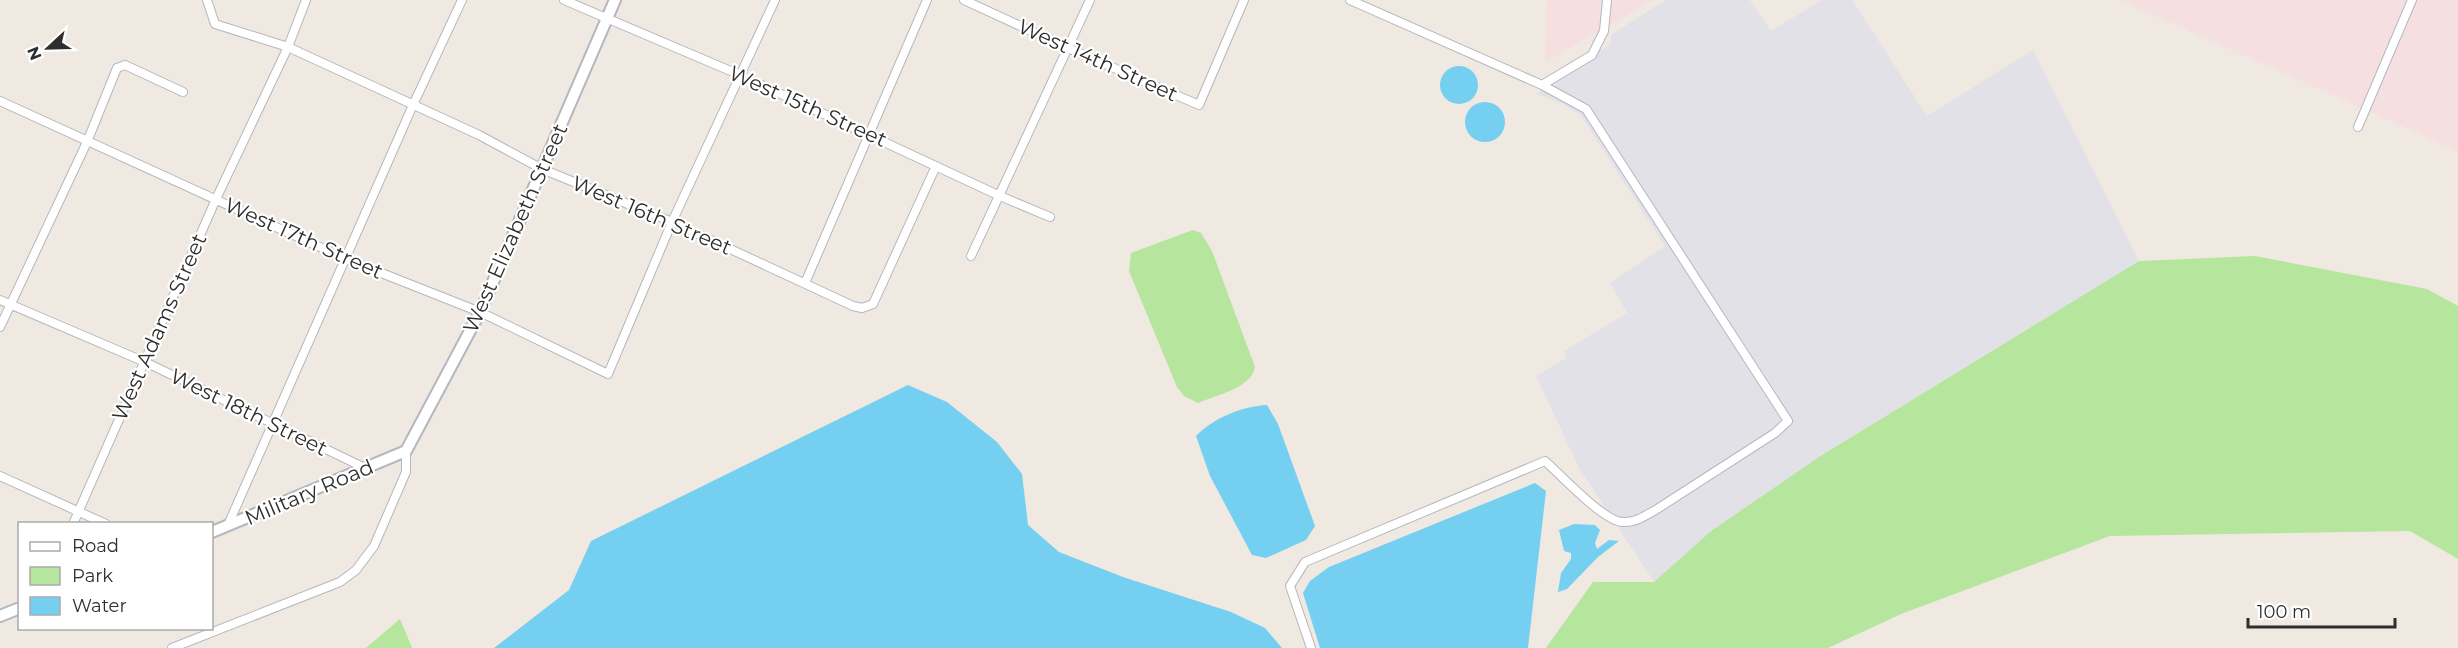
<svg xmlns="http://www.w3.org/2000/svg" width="2458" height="648" font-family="Montserrat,sans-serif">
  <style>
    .industrial { fill: #e3e1e8 }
    .medical { fill: #f5dfe0 }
    .green { fill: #b6e59e }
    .water { fill: #75cff0 }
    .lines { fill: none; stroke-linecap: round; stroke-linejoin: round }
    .street-casing { stroke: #b4b7c1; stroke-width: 10 }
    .secondary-casing { stroke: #b4b7c1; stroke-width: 14 }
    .street { stroke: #fff; stroke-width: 8 }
    .secondary { stroke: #fff; stroke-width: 10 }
    .labels { text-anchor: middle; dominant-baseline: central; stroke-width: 4.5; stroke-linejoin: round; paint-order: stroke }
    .street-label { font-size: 21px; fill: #2e2e2e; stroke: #fff }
  </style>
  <rect width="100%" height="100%" fill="#efe9e1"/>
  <polygon class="industrial" points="1666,0 1750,0 1771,31 1822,0 1852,0 1927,116 2033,50 2139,261 1819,457 1711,531 1654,582 1579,468 1536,376 1566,358 1564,351 1627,313 1610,283 1665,246 1580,114 1561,103 1536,94 1610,44 1612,34"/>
  <g class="medical">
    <polygon points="1547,0 1654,0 1545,62"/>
    <polygon points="2120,0 2458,0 2458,151"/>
  </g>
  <g class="green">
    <path d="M 1193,230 L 1201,233 L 1212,251 L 1255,367 C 1252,388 1216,395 1198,403 L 1184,396 L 1177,387 L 1129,271 L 1131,253 Z"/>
    <polygon points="2255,256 2427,289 2458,306 2458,559 2410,531 2110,536 1901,614 1828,648 1546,648 1593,582 1654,582 1711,531 1819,457 2139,261"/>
    <polygon points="400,619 412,648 366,648"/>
  </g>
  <g class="water">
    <circle cx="1459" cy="85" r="19"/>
    <circle cx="1485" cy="122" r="20"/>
    <polygon points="908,385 947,402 997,442 1022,474 1028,525 1059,552 1123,577 1231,612 1265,628 1282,648 494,648 569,590 591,541"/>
    <path d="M 1267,405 L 1278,424 L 1315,526 L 1306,540 L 1266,558 L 1252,555 L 1210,476 L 1196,436 C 1213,418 1243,406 1267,405 Z"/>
    <polygon points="1535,483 1546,491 1528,648 1320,648 1303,593 1310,581 1329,567"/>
    <polygon points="1574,524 1595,525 1600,530 1595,543 1597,549 1609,540 1619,541 1598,557 1567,589 1558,592 1561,573 1571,559 1571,553 1564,551 1559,530"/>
  </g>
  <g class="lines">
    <g class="street-casing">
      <g id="street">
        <polyline points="207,0 215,24 288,47 479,135 542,169 672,222 853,306 862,308 873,304 936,166"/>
        <polyline points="564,0 740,75 1000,196 1050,217"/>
        <polyline points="964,0 1068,48 1199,105 1244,0"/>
        <polyline points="1542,85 1592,55 1604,31 1607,0"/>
        <polyline points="0,101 346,259 480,312 608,374 672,222 775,0"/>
        <polyline points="2358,127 2412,0"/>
        <polyline points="971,256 1090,0"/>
        <polyline points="805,283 927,0"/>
        <polyline points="0,300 145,362 365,468"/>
        <polyline points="0,327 87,142 117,68 125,65 183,92"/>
        <polyline points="0,476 106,524"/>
        <polyline points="73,524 216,199 288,47 306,0"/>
        <polyline points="228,525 413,105 462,0"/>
        <polyline points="172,648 340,582 356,570 374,546 406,472 406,451"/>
        <path d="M 1311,648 L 1290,586 L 1305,562 L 1545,461 C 1561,475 1604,522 1623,522 C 1635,523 1644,516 1654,511 L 1775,433 L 1788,421 L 1586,109 L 1542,85 L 1350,0"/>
      </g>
    </g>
    <g class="secondary-casing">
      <g id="secondary">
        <polyline points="212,532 406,451 480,312 615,0"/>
        <polyline points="0,616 20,608"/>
      </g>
    </g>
    <use href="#street" class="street"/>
    <use href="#secondary" class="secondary"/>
  </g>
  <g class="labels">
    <g class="street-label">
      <text transform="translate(1098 60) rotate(24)">West 14th Street</text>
      <text transform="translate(808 106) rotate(24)">West 15th Street</text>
      <text transform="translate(652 215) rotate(23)">West 16th Street</text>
      <text transform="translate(515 228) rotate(-66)">West Elizabeth Street</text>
      <text transform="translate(304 238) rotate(24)">West 17th Street</text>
      <text transform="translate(159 327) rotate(-66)">West Adams Street</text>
      <text transform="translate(249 412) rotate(26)">West 18th Street</text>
      <text transform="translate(309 492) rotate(-23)">Military Road</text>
    </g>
  </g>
  <rect x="18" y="522" width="195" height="108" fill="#ffffff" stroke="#ababab" stroke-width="1.5"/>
  <rect x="30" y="542" width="30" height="9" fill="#ffffff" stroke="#ababab" stroke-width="1.5"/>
  <text x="72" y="552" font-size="18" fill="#2e2e2e">Road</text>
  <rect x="30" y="567" width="30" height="18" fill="#b6e59e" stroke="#ababab" stroke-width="1.5"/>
  <text x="72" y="582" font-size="18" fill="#2e2e2e">Park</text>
  <rect x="30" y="597" width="30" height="18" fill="#75cff0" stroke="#ababab" stroke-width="1.5"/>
  <text x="72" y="612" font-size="18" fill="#2e2e2e">Water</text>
  <g transform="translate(48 48) rotate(248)" stroke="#ffffff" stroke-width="4.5" paint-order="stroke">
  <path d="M0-4.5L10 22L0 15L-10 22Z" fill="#2e2e2e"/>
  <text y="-9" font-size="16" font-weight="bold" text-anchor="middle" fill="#2e2e2e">N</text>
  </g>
  <path d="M2248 618v9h147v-9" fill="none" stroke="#2e2e2e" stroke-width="3"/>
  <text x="2257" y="618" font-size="18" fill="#2e2e2e" stroke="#ffffff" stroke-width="4.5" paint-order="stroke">100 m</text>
</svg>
